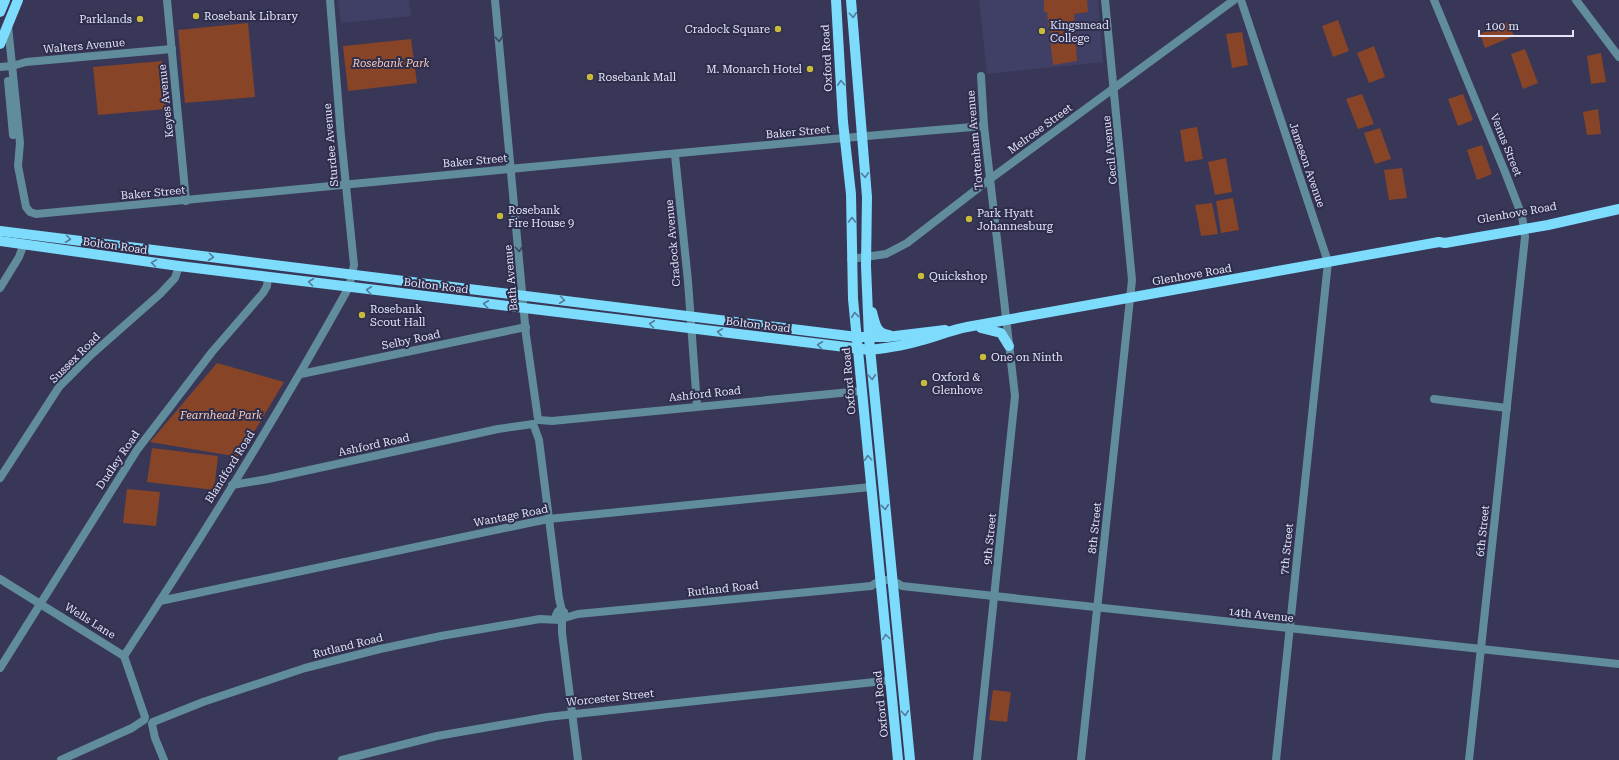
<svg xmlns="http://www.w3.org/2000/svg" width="1619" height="760" font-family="'Roboto Serif',serif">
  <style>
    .built { fill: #404066 }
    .green { fill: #874427 }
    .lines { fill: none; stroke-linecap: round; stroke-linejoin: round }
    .minor { stroke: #608c9c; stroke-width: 8 }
    .major { stroke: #7ddbfc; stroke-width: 10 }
    .oneway { stroke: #527b9b }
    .oneway2 { stroke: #3a4560 }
    .poi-dot { fill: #c8bb3b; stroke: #2e2d4c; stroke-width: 1.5 }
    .labels { text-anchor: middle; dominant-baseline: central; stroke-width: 4; stroke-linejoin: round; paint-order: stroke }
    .poi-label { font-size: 11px; fill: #e3e4f8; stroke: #2e2d4c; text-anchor: start }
    .street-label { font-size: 11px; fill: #e3e4f8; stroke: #2e2d4c }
    .park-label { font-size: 11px; font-style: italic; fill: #facbb8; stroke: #2e2d4c }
  </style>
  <rect width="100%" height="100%" fill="#383757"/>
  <g class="built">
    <polygon points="338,0 409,0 411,16 341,23"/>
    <polygon points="979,0 1098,0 1103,62 987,74"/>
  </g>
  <g class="green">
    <polygon points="1044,0 1087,0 1088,12 1074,14 1077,61 1053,65 1047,12 1044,12"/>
    <polygon points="1338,20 1349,51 1333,57 1322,26"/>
    <polygon points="1508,22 1514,36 1485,48 1480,34"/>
    <polygon points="248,23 255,97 185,103 178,30"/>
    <polygon points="1242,32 1248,65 1232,68 1226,34"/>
    <polygon points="411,39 417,83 348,91 343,46"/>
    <polygon points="1374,46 1385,77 1369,83 1357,53"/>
    <polygon points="1525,49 1538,83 1523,89 1511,54"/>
    <polygon points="1601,53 1606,82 1591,84 1587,56"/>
    <polygon points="162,61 166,109 98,115 93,67"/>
    <polygon points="1362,94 1374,124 1358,129 1346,99"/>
    <polygon points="1463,94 1473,120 1458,126 1448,99"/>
    <polygon points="1598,109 1601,134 1587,135 1583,112"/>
    <polygon points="1197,127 1203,159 1185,162 1180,130"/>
    <polygon points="1380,128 1391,159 1375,164 1364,133"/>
    <polygon points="1482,145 1492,174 1477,180 1467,150"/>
    <polygon points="1226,158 1232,192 1215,195 1208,162"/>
    <polygon points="1402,168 1407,198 1389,200 1384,170"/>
    <polygon points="1233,198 1239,230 1221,233 1216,201"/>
    <polygon points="1212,203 1218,234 1201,236 1195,205"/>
    <polygon points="217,363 284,382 239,457 150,442"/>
    <polygon points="152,448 218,456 214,490 147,482"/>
    <polygon points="127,489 160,492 156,526 123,523"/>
    <polygon points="993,690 1011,692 1007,722 989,720"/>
  </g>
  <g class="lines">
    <g class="minor">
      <polyline points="167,0 186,201"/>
      <polyline points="495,0 526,335 538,419"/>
      <polyline points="1241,0 1328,262 1276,760"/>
      <polyline points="1434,0 1505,172 1522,216 1525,237 1469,760"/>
      <polyline points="1576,0 1619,57"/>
      <path d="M 8,26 L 20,143 L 18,166 L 26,207 L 30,212 L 36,214 C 352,185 668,152 984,126"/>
      <polyline points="0,67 12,66 26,62 172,49"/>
      <polyline points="8,81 13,135"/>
      <polyline points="675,155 688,281 697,406"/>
      <polyline points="851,259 886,254 907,243 990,179 1234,0"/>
      <polyline points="0,288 19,257 23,246"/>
      <polyline points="301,374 526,327"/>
      <polyline points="1434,399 1507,408"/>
      <polyline points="539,420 552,421 861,391"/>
      <polyline points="534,426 539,440 559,598 562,611"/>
      <polyline points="0,478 59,387 92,354 160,294 175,278 179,266"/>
      <polyline points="232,485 268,479 498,429 533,424"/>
      <polyline points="0,579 124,656 145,717"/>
      <path d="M 871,586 C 883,578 890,578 902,586 L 1619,664"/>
      <polyline points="160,601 548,519 871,487"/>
      <polyline points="564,618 578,614 871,586"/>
      <polyline points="562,620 562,633 578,760"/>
      <path d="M 124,656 C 203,536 279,413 349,287 L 354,265 L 341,136 L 330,0"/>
      <polyline points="0,668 137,450 212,352 263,293 267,286 268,277"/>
      <polyline points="153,722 203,702 305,668 380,649 441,636 540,619 560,620 564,618 564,612 558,611 556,615 557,619"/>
      <polyline points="152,724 155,738 164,760"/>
      <polyline points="61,760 132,728 144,720"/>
      <polyline points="342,760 437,736 547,717 884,681"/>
      <polyline points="977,760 1015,396 984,126 981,76"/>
      <polyline points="1081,760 1132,280 1105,0"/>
    </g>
    <g class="major">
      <polyline points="836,0 843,122 851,194 853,299 898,760"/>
      <polyline points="851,0 867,197 866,266 869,338 910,760"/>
      <polyline points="0,12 5,0"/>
      <polyline points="0,44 18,0"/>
      <polyline points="0,231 857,337 887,337 945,330"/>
      <path d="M 0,241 L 179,266 L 870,350 C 887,348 903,346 919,341 C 936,337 950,330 967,327 L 1439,242 L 1445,243 L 1548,225 L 1619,209"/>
      <path d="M 872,312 C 875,323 876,334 889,335"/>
      <polyline points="981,328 1001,333 1009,346"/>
    </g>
  </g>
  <defs><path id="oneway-chevron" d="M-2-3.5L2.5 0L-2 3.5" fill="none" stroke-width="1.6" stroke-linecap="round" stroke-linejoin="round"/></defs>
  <g class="oneway">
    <use href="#oneway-chevron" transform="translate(853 15) rotate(85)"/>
    <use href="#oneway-chevron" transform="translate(841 83) rotate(-93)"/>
    <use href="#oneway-chevron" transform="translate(865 175) rotate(86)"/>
    <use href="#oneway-chevron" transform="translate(852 220) rotate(-90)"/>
    <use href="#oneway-chevron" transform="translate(68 239) rotate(7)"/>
    <use href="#oneway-chevron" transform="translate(211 257) rotate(7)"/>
    <use href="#oneway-chevron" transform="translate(154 263) rotate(-172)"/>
    <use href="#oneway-chevron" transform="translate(311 282) rotate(-173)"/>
    <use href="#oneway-chevron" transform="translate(369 290) rotate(-173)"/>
    <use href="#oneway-chevron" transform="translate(562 300) rotate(7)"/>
    <use href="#oneway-chevron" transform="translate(486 304) rotate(-173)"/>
    <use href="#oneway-chevron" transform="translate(855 315) rotate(-95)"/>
    <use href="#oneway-chevron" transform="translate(652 324) rotate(-173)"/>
    <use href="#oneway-chevron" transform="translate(720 332) rotate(-173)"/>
    <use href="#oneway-chevron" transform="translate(820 345) rotate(-173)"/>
    <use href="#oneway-chevron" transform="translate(872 377) rotate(85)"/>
    <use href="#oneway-chevron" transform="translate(868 458) rotate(-95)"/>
    <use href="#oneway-chevron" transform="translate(885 507) rotate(84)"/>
    <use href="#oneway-chevron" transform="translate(886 637) rotate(-97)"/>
    <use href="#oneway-chevron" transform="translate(905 713) rotate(85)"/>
  </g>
  <g class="oneway2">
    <use href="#oneway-chevron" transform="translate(499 39) rotate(85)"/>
    <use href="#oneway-chevron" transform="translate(519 249) rotate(85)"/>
  </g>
  <g class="poi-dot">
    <circle cx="196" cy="16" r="4"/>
    <circle cx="140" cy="19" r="4"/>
    <circle cx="778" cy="29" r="4"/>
    <circle cx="1042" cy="31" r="4"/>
    <circle cx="810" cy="69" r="4"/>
    <circle cx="590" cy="77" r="4"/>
    <circle cx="500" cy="216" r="4"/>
    <circle cx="969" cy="219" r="4"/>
    <circle cx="921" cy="276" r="4"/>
    <circle cx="362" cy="315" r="4"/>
    <circle cx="983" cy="357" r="4"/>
    <circle cx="924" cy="383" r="4"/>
  </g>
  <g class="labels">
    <g class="poi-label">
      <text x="204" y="16">Rosebank Library</text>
      <text x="132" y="19" text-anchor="end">Parklands</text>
      <text x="1050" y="25">Kingsmead<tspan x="1050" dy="13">College</tspan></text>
      <text x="770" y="29" text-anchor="end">Cradock Square</text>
      <text x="802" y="69" text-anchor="end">M. Monarch Hotel</text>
      <text x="598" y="77">Rosebank Mall</text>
      <text x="508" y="210">Rosebank<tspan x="508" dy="13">Fire House 9</tspan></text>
      <text x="977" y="213">Park Hyatt<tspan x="977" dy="13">Johannesburg</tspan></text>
      <text x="929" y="276">Quickshop</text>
      <text x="370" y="309">Rosebank<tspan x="370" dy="13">Scout Hall</tspan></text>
      <text x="991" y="357">One on Ninth</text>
      <text x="932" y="377">Oxford &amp;<tspan x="932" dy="13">Glenhove</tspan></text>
    </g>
    <g class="street-label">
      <text transform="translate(84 46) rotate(-5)">Walters Avenue</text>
      <text transform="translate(827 58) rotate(-93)">Oxford Road</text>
      <text transform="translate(166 101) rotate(-96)">Keyes Avenue</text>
      <text transform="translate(1040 129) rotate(-36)">Melrose Street</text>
      <text transform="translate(798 132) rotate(-5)">Baker Street</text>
      <text transform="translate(975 140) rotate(-95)">Tottenham Avenue</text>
      <text transform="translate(331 145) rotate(-95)">Sturdee Avenue</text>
      <text transform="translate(1506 145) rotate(68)">Venus Street</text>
      <text transform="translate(1110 150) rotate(-96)">Cecil Avenue</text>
      <text transform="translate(475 161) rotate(-5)">Baker Street</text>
      <text transform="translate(1307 165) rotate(71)">Jameson Avenue</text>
      <text transform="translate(153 193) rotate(-5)">Baker Street</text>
      <text transform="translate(1517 213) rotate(-10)">Glenhove Road</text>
      <text transform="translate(673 243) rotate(-95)">Cradock Avenue</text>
      <text transform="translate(115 246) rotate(8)">Bolton Road</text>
      <text transform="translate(1192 275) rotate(-10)">Glenhove Road</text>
      <text transform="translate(511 278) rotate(-95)">Bath Avenue</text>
      <text transform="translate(436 286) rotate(7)">Bolton Road</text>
      <text transform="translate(758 325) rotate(7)">Bolton Road</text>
      <text transform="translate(411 340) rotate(-12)">Selby Road</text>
      <text transform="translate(75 358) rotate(-45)">Sussex Road</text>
      <text transform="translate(849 381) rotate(-95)">Oxford Road</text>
      <text transform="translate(705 394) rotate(-6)">Ashford Road</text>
      <text transform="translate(374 445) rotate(-12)">Ashford Road</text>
      <text transform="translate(118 460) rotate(-56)">Dudley Road</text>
      <text transform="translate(230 467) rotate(-58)">Blandford Road</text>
      <text transform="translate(511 516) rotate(-11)">Wantage Road</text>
      <text transform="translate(1095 528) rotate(-84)">8th Street</text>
      <text transform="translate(1483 531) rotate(-84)">6th Street</text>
      <text transform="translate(990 539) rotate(-84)">9th Street</text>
      <text transform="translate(1287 549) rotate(-84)">7th Street</text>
      <text transform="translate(723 589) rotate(-6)">Rutland Road</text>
      <text transform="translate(1261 615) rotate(6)">14th Avenue</text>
      <text transform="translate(90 621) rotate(32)">Wells Lane</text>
      <text transform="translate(348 646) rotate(-14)">Rutland Road</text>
      <text transform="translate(610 698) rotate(-6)">Worcester Street</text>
      <text transform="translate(881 704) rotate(-96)">Oxford Road</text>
    </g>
    <g class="park-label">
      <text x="391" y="63">Rosebank Park</text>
      <text x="221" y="415">Fearnhead Park</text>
    </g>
  </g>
  <path d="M1479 30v6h94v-6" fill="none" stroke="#e3e4f8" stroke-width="2"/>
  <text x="1485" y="30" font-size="12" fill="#e3e4f8" stroke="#2e2d4c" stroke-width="3" paint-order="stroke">100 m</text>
</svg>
